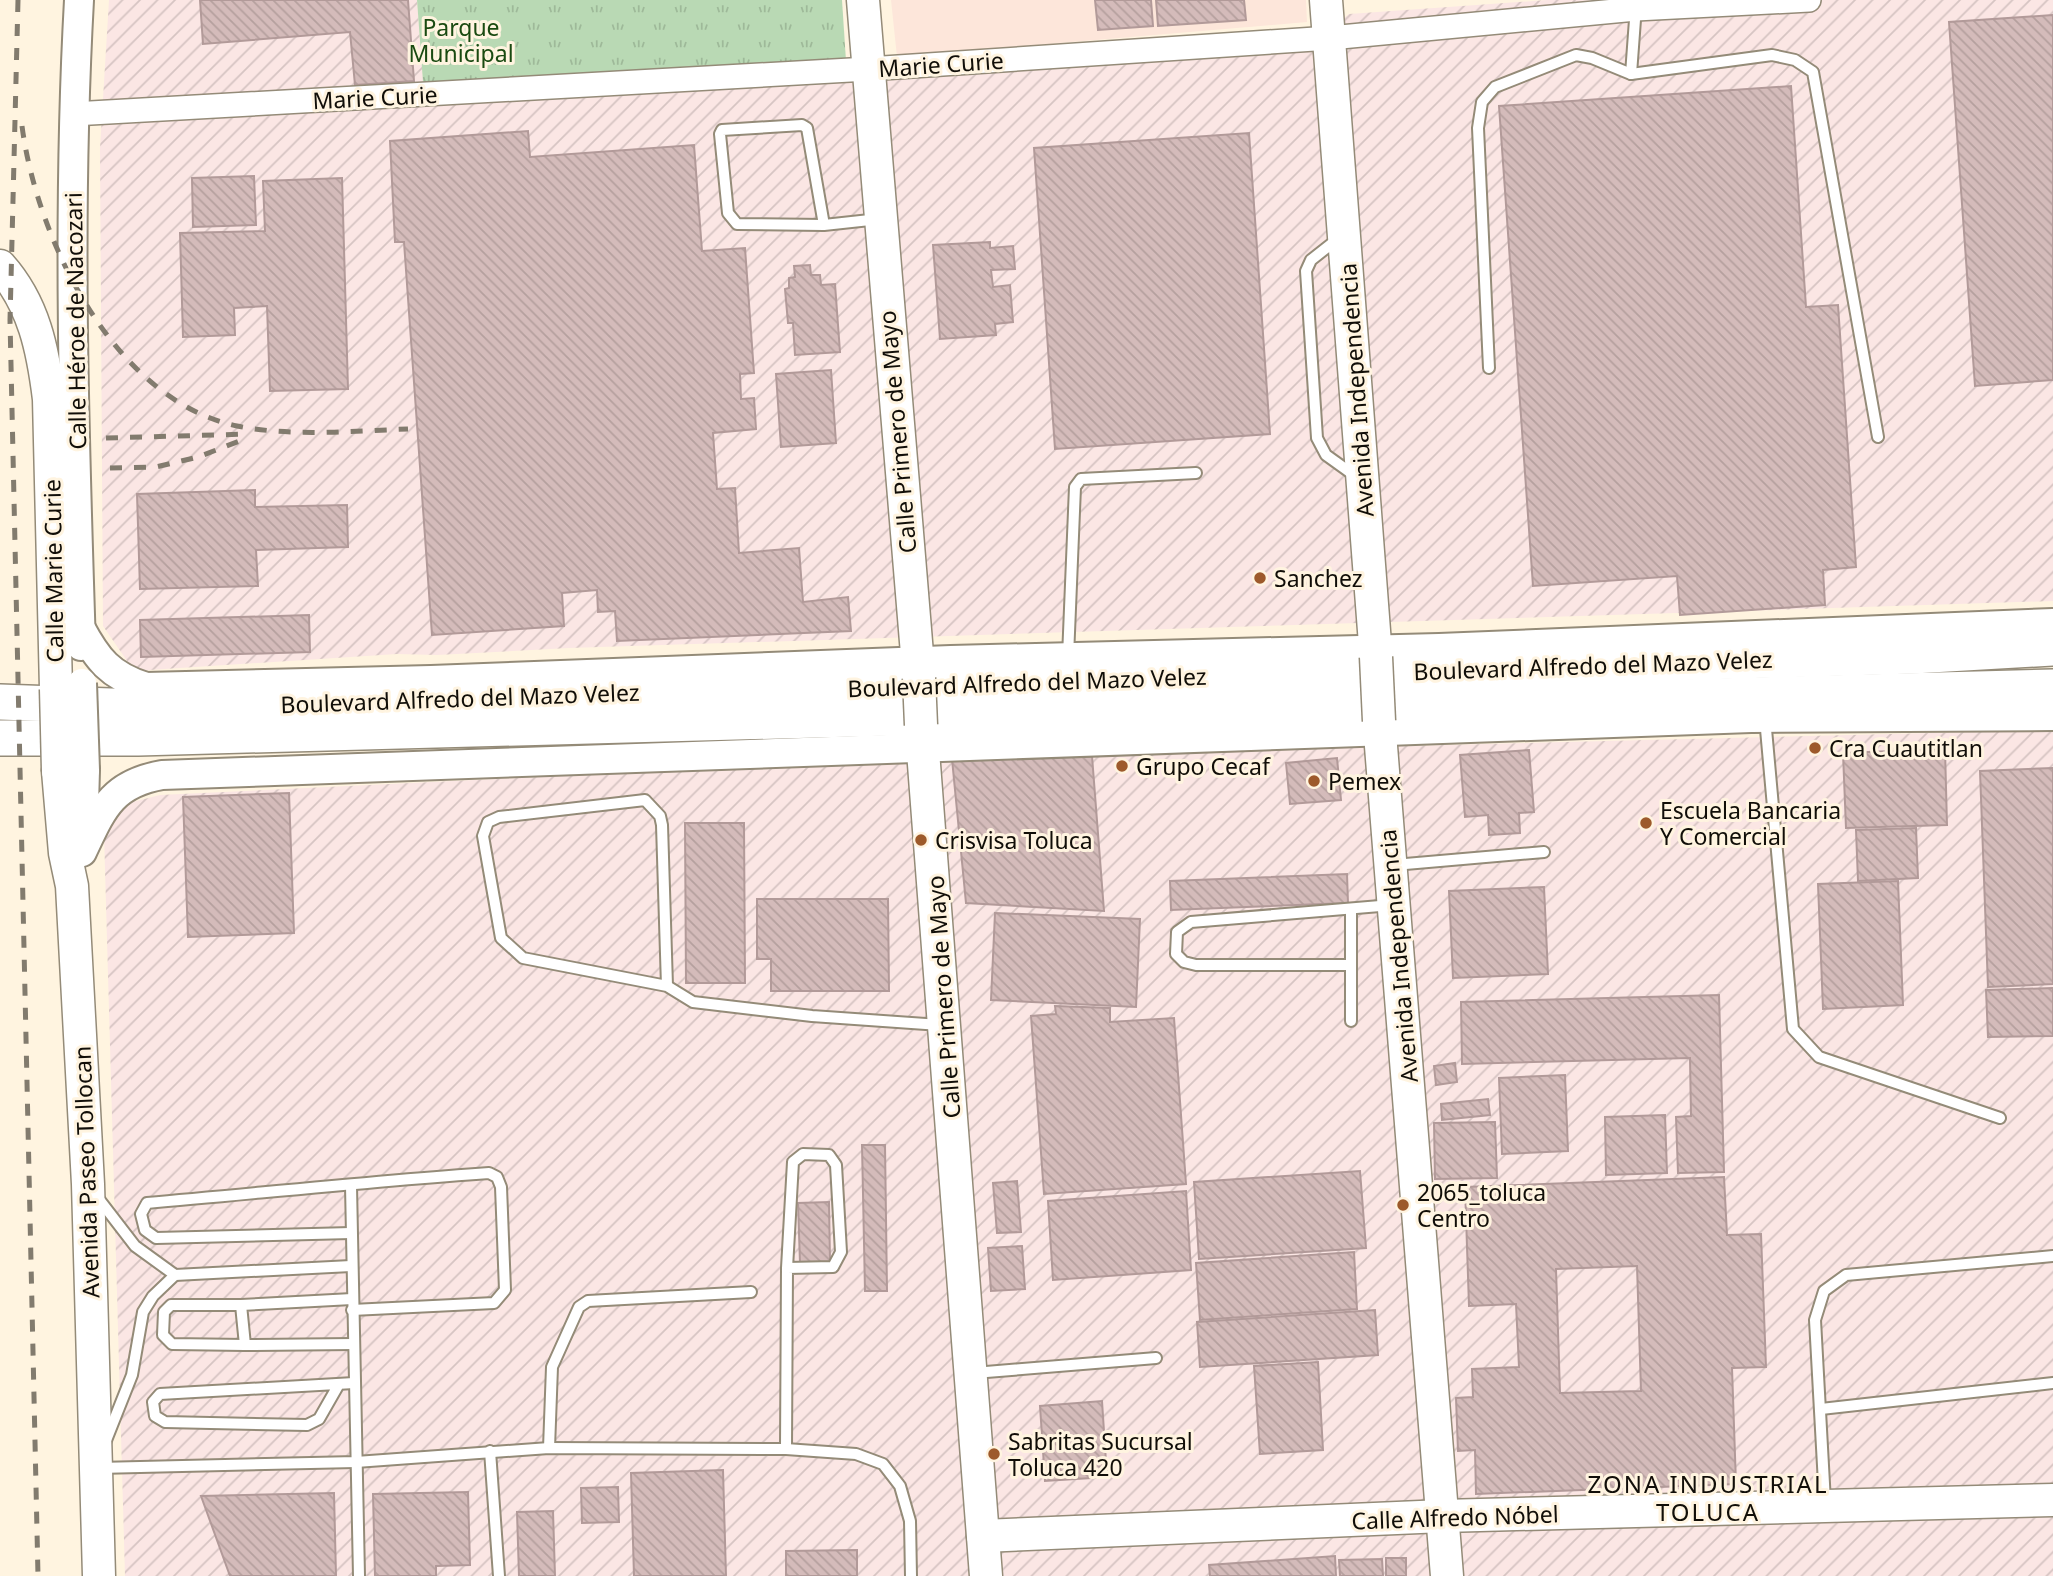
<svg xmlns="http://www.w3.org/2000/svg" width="2053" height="1576" font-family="'Noto Sans',sans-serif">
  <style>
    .commercial { fill: #fde6da }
    .industrial { fill: url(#industrial-furrows) }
    .park { fill: url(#park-tufts) }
    .building { fill: url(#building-back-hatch); stroke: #b29a99; stroke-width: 2; fill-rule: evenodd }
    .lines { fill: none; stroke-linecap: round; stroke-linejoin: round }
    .service-casing { stroke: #948b78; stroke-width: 14 }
    .minor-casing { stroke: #948b78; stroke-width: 26 }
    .tertiary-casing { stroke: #948b78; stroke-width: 32 }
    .secondary-casing { stroke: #948b78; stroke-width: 35 }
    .primary-casing { stroke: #948b78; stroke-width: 38 }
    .service { stroke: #fff; stroke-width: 10 }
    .minor { stroke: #fff; stroke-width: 23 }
    .tertiary { stroke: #fff; stroke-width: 28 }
    .secondary { stroke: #fff; stroke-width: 32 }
    .primary { stroke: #fff; stroke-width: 35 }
    .rail { stroke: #827b6e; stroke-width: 5; stroke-dasharray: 12 12; stroke-linecap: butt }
    .tertiary-bridge-casing { stroke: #948b78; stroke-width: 32; stroke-linecap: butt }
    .secondary-bridge-casing { stroke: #948b78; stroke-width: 35; stroke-linecap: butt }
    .tertiary-bridge { stroke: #fff; stroke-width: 28 }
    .secondary-bridge { stroke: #fff; stroke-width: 32 }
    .poi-dot { fill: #9d5a2b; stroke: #fff4e0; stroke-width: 2.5 }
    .labels { text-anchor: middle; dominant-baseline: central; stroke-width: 6; stroke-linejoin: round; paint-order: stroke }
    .park-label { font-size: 23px; fill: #1a4a11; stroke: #fff4e0 }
    .street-label { font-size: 23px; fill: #110e08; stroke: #fff4e0 }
    .poi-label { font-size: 23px; fill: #110e08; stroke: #fff4e0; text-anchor: start }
    .neighbourhood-label { font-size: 24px; letter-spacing: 2px; fill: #110e08; stroke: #fff4e0 }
  </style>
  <defs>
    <pattern id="industrial-furrows" width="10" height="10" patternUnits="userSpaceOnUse" patternTransform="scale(1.75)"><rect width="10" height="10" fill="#fbe6e4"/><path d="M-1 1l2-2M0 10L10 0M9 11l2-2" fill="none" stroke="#d6c4c2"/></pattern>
    <pattern id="park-tufts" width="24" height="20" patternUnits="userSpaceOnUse" patternTransform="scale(1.75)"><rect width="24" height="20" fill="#b9d9b4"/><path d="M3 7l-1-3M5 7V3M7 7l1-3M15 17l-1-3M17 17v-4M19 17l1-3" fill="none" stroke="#9eb999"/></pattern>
    <pattern id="building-back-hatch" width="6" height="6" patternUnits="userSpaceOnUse" patternTransform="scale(1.75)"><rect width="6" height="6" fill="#d4bbba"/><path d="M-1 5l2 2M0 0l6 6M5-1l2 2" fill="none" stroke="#b5a09e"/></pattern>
  </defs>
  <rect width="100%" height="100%" fill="#fff4e0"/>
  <polygon class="commercial" points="891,0 1306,0 1307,22 897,57"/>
  <g class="industrial">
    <polygon points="109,0 417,0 425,107 1329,31 1349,14 1547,0 2053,0 2053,601 569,648 437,655 397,654 134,671 103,626 100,148"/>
    <polygon points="2053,730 2053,1576 125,1576 104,833 125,804 160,795 958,757"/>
  </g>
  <polygon class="park" points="417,0 842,0 846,61 423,82"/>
  <g class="building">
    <polygon points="200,0 408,0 414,81 355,85 350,32 203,44"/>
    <polygon points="1095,0 1151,0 1153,26 1098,30"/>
    <polygon points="1156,0 1244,0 1246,20 1158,26"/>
    <polygon points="2053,15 2053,380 1975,386 1949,22"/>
    <polygon points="1791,86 1806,307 1838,305 1856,567 1823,570 1825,605 1680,615 1677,576 1533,586 1499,106"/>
    <polygon points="528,131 530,157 694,145 702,251 745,248 754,373 740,374 741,399 754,398 756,429 713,433 717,489 735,488 739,553 799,548 803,602 848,597 851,631 617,641 615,611 598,612 597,590 562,593 564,626 432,635 404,242 395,242 390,141"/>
    <polygon points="1249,133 1270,434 1055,449 1034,148"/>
    <polygon points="254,176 256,225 193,227 192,178"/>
    <polygon points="342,178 348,389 270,391 267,306 234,308 235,335 183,337 180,233 265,231 263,181"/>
    <polygon points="990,242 990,248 1013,246 1015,269 991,270 993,287 1010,285 1013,322 995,324 996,335 940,339 933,245"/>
    <polygon points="810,265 811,275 820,275 821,285 835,284 840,352 795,355 793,323 788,323 785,289 789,288 789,278 795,277 794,266"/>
    <polygon points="831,370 836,443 781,447 776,374"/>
    <polygon points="255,490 255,507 347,505 348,547 256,550 258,586 140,589 137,494"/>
    <polygon points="309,615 310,652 141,657 140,620"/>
    <polygon points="1945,749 1947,825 1846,828 1843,753"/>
    <polygon points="1529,750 1534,812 1519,813 1520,833 1489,835 1488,815 1465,817 1460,755"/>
    <polygon points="1092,756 1104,911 966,903 952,759"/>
    <polygon points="1337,758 1341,800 1290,804 1286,763"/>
    <polygon points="2053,768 2053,984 1988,987 1980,771"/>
    <polygon points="289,793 294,933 188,937 183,797"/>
    <polygon points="685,823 744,823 745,983 686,983"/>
    <polygon points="1916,828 1918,878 1858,881 1856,830"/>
    <polygon points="1347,874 1348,903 1171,910 1170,881"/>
    <polygon points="1898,881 1903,1005 1823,1009 1818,884"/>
    <polygon points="1544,887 1548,974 1453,978 1449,891"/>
    <polygon points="757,899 888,899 889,991 771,991 771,959 757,959"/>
    <polygon points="995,913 1140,919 1136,1007 991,1000"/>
    <polygon points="2053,988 2053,1036 1988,1037 1986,990"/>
    <polygon points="1719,995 1724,1172 1678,1173 1676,1117 1691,1116 1690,1058 1462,1064 1461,1002"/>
    <polygon points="1055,1006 1110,1008 1110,1022 1174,1018 1186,1184 1044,1194 1031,1016 1056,1014"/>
    <polygon points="1455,1063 1457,1082 1436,1085 1434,1066"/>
    <polygon points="1565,1075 1568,1151 1502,1154 1499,1078"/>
    <polygon points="1488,1099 1490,1115 1442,1120 1441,1104"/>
    <polygon points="1665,1115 1667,1173 1606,1175 1605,1117"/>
    <polygon points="1495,1122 1497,1178 1435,1179 1434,1123"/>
    <polygon points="862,1145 885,1145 887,1291 865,1291"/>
    <polygon points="1360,1171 1366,1248 1199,1259 1194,1182"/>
    <path d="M 1724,1177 L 1727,1235 L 1761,1234 L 1766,1367 L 1732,1368 L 1736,1484 L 1476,1494 L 1475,1450 L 1458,1451 L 1456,1398 L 1473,1397 L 1472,1369 L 1519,1367 L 1516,1304 L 1469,1306 L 1465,1187 ZM 1637,1266 L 1641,1391 L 1560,1393 L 1556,1269 Z"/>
    <polygon points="1017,1181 1021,1232 997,1233 993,1183"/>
    <polygon points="1186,1191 1191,1270 1053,1280 1048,1201"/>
    <polygon points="829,1202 830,1262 800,1263 798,1203"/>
    <polygon points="1022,1246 1025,1289 991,1291 988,1248"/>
    <polygon points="1354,1252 1357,1309 1200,1320 1196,1263"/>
    <polygon points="1375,1310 1378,1355 1200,1367 1197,1322"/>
    <polygon points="1318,1362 1323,1450 1260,1454 1254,1366"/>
    <polygon points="1102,1401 1107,1477 1045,1481 1040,1406"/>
    <polygon points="723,1470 726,1576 634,1576 631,1473"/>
    <polygon points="618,1487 619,1522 582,1523 581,1488"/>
    <polygon points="468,1492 470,1565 436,1566 436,1576 375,1576 373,1494"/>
    <polygon points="334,1493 336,1576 230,1576 201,1496"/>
    <polygon points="553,1511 555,1576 519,1576 517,1512"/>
    <polygon points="857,1550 857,1576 786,1576 786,1551"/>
    <polygon points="1335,1556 1336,1576 1210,1576 1209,1565"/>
    <rect x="1386" y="1558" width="20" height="18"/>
    <polygon points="1382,1559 1383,1576 1340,1576 1339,1560"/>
  </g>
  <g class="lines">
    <g class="service-casing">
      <g id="service">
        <polyline points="1631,74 1636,6"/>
        <polyline points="824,225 807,128 802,125 722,130 720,134 728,213 737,224 824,225 879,219"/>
        <polyline points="1339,238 1311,260 1306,271 1317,438 1326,455 1358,478"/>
        <polyline points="1489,368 1478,128 1482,102 1495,87 1576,55 1592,58 1631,74 1772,55 1795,60 1813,72 1878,437"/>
        <polyline points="1068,657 1075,487 1081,479 1196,473"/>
        <polyline points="1765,718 1793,1029 1819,1057 2000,1118"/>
        <polyline points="1394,865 1544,852"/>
        <polyline points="1350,965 1196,965 1184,962 1176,954 1177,932 1191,922 1392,905"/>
        <polyline points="667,986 523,958 501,938 483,836 488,822 499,817 645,800 660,816 662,825 667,986 693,1002 812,1016 940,1025"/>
        <polyline points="1351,1021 1351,909"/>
        <polyline points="351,1186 359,1576"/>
        <polyline points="98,1198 135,1246 175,1275 351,1266"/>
        <path d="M 351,1233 L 156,1238 L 145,1230 L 141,1214 L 147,1203 C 261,1193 375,1181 489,1173 L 497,1177 L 501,1187 L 505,1290 L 494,1303 L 352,1310"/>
        <polyline points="352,1299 241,1305 245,1345 354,1344"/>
        <polyline points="241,1305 171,1305 164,1312 163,1335 172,1344 245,1345"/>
        <polyline points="974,1373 1156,1358"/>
        <polyline points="339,1384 319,1419 307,1425 165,1422 155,1416 153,1402 160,1394 354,1383"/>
        <polyline points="1821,1409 2053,1383"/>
        <polyline points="105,1443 132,1375 143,1312 153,1296 175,1275"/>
        <polyline points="549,1448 552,1367 579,1307 588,1301 751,1292"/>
        <polyline points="786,1449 787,1268 793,1162 803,1154 829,1155 836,1165 841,1252 833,1267 787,1268"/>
        <polyline points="490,1451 499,1576"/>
        <polyline points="98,1468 356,1462 549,1448 786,1449 856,1454 883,1464 900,1486 910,1521 911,1576"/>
        <polyline points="1825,1502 1815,1320 1824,1291 1846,1275 2053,1256"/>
      </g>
    </g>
    <g class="minor-casing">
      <polyline id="minor" points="73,114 868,69 1330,38 1636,9 1809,0"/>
    </g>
    <g class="tertiary-casing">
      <g id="tertiary">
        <path d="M 79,0 C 67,215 74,431 81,646"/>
        <path d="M 80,627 C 97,659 110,676 146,687 L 431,680 L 951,660 L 1439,648 L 2053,623"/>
        <polyline points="83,839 85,770"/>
        <path d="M 82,852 C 102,810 111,784 162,775 L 1751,718 L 2053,716"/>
      </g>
    </g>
    <g class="secondary-casing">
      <g id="secondary">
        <polyline points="863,0 919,678"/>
        <polyline points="1326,0 1376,657"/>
        <path d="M 0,266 C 34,304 43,350 49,399 L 56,689"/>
        <polyline points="1379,721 1447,1576"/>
        <polyline points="921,725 986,1576"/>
        <polyline points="58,771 65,853 72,886 88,1184 99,1576"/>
        <polyline points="983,1536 1443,1516 2053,1500"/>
      </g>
    </g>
    <g class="primary-casing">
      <g id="primary">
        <polyline points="0,702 138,707 1913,656 2053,648"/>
        <polyline points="0,738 138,738 2053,687"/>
      </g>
    </g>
    <use href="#service" class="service"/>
    <use href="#minor" class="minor"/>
    <use href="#tertiary" class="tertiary"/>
    <use href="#secondary" class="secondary"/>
    <use href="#primary" class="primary"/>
    <g class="rail">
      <polyline points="18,0 10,320 38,1576"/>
      <path d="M 22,126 C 37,240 114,400 237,426 C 292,437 352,431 408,429"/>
      <polyline points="106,438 249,434"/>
      <polyline points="110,468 156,467 198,457 242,440"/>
    </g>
    <g class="tertiary-bridge-casing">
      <polyline id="tertiary-bridge" points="82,683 85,770"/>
    </g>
    <g class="secondary-bridge-casing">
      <g id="secondary-bridge">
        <polyline points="1376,657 1379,721"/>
        <polyline points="919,678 921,725"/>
        <polyline points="56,689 58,771"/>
      </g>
    </g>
    <use href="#tertiary-bridge" class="tertiary-bridge"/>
    <use href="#secondary-bridge" class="secondary-bridge"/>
  </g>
  <g class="poi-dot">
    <circle cx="1260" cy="578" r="7"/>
    <circle cx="1815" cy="748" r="7"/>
    <circle cx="1122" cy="766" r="7"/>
    <circle cx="1314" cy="781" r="7"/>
    <circle cx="1646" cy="823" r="7"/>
    <circle cx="921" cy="840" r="7"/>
    <circle cx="1403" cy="1205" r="7"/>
    <circle cx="994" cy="1454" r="7"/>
  </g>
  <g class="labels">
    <g class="park-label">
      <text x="461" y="27">Parque<tspan x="461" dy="26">Municipal</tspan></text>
    </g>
    <g class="street-label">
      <text transform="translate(941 64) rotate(-4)">Marie Curie</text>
      <text transform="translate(375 97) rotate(-3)">Marie Curie</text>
      <text transform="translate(75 321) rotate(-91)">Calle Héroe de Nacozari</text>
      <text transform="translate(1356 390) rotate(-94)">Avenida Independencia</text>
      <text transform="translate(897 432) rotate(-95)">Calle Primero de Mayo</text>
      <text transform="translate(53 571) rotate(-91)">Calle Marie Curie</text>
      <text transform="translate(1593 665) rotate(-2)">Boulevard Alfredo del Mazo Velez</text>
      <text transform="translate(1027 682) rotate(-2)">Boulevard Alfredo del Mazo Velez</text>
      <text transform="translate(460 698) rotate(-2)">Boulevard Alfredo del Mazo Velez</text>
      <text transform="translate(1398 956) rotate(-95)">Avenida Independencia</text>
      <text transform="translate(943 997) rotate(-94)">Calle Primero de Mayo</text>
      <text transform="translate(86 1172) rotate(-92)">Avenida Paseo Tollocan</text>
      <text transform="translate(1455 1517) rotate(-2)">Calle Alfredo Nóbel</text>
    </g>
    <g class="poi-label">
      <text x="1274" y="578">Sanchez</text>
      <text x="1829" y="748">Cra Cuautitlan</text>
      <text x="1136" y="766">Grupo Cecaf</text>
      <text x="1328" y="781">Pemex</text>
      <text x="1660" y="810">Escuela Bancaria<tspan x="1660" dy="26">Y Comercial</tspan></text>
      <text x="935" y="840">Crisvisa Toluca</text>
      <text x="1417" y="1192">2065_toluca<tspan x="1417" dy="26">Centro</tspan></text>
      <text x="1008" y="1441">Sabritas Sucursal<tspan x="1008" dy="26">Toluca 420</tspan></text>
    </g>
    <g class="neighbourhood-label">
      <text x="1708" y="1483">ZONA INDUSTRIAL<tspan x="1708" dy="28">TOLUCA</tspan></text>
    </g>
  </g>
</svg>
